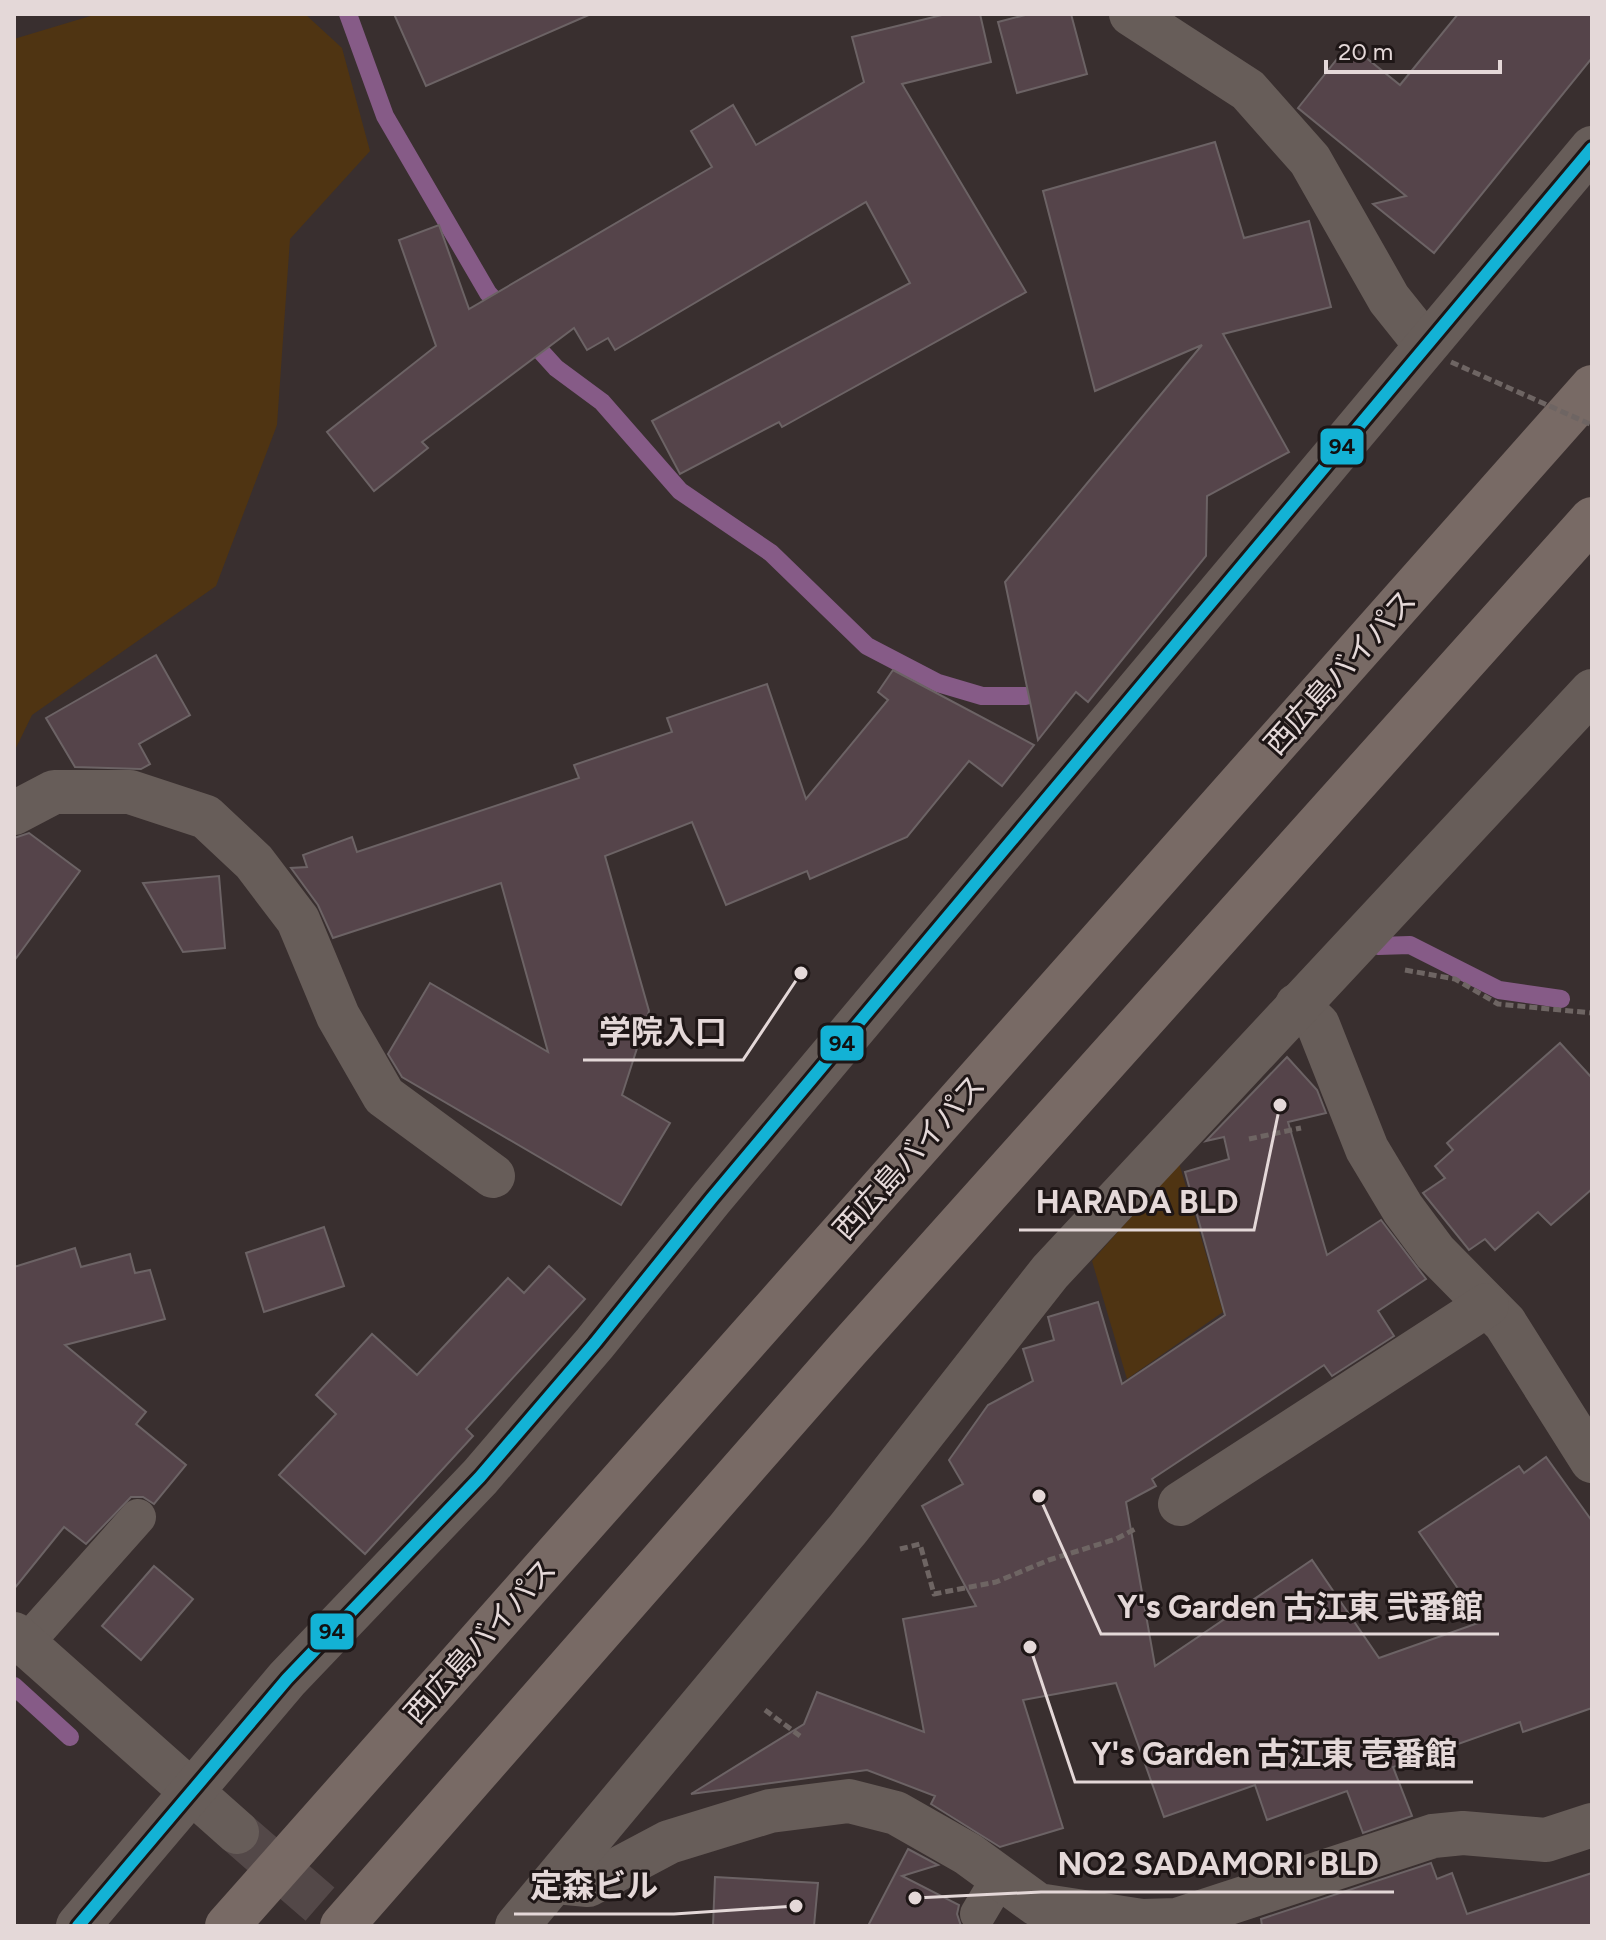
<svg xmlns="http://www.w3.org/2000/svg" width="1606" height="1940" font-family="Figtree,'Noto Sans JP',sans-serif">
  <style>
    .green { fill: #4f3412 }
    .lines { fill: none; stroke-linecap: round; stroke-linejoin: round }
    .stream { stroke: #865b87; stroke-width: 18 }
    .building { fill: #55444a; stroke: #6c6365; stroke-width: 2 }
    .minor-tunnel { stroke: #534848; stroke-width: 44; stroke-dasharray: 44 22; stroke-linecap: butt }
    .path { stroke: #6e6563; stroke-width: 5; stroke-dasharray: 8 4; stroke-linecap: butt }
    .service { stroke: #675d59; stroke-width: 36 }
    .minor { stroke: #675d59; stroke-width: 44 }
    .motorway { stroke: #786a65; stroke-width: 44 }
    .path-bridge { stroke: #6e6563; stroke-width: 5; stroke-dasharray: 8 4; stroke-linecap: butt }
    .bus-1-casing { stroke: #1e1616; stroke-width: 18 }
    .bus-1 { stroke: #13b2d5; stroke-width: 12 }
    .labels { text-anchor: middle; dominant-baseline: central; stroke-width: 6; stroke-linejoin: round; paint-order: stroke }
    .street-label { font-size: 30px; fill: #e4d8d8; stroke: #1e1616 }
    .leader { fill: none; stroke: #e4d8d8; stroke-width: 3 }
    .callout-dot { fill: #e4d8d8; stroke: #1e1616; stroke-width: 3 }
    .callout-label { font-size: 32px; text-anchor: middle; font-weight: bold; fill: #e4d8d8; stroke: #1e1616; stroke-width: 6; stroke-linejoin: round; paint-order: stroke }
    .line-badge { stroke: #1e1616; stroke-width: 3 }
    .pale-badge-label { font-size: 22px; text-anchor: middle; font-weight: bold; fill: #111 }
  </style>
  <rect width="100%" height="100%" fill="#392f2f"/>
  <g class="green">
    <polygon points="97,14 305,14 342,48 370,151 290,239 277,425 216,586 32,715 14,752 14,39"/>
    <polygon points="1179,1163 1223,1312 1127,1379 1092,1261"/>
  </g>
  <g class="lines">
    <g class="stream">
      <polyline points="348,14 385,116 488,293 507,314"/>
      <polyline points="527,336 556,368 602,402 680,491 771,553 867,646 938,683 982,696 1026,696"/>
      <polyline points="1378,946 1410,945 1499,990 1561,999"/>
      <polyline points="14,1686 70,1737"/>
    </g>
  </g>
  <g class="building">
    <polygon points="394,14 591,14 426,86"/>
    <polygon points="946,14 980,14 991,62 902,84 1026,292 782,427 779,422 680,474 652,421 910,283 866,202 615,350 608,338 587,350 574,328 422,442 428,448 374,491 327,432 436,346 399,240 439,225 469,309 712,167 691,131 733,105 756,145 864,82 852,37"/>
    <polygon points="1029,14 1071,14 1087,74 1017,93 998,22"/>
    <polygon points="1458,14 1592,14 1592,58 1434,253 1373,204 1406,196 1298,108 1349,44 1400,85"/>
    <polygon points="1215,142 1244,238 1309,221 1331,307 1223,334 1289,452 1207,496 1206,556 1088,702 1076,692 1038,740 1005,582 1202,345 1095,391 1043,191"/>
    <polygon points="156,655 190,715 139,744 150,764 141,769 75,767 46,718"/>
    <polygon points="893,670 1034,745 1002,786 969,761 907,837 810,879 807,871 726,905 692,822 605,856 649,1011 622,1095 670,1123 621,1205 402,1077 388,1054 430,983 548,1052 501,883 333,938 318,905 291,868 307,867 303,855 352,837 357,852 579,778 574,765 672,732 667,718 767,684 806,799 888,700 878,692"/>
    <polygon points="29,833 80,871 14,961 14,838"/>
    <polygon points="219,876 225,948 183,952 143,883"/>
    <polygon points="1560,1043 1592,1078 1592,1189 1551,1225 1538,1212 1495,1250 1485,1239 1469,1250 1423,1193 1445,1178 1435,1166 1453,1150 1447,1143"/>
    <polygon points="1287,1057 1317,1090 1326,1113 1288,1122 1327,1255 1381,1220 1426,1279 1378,1311 1394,1336 1332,1376 1324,1365 1152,1479 1156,1486 1126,1502 1155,1666 1312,1560 1379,1658 1481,1622 1419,1532 1519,1466 1524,1473 1546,1457 1592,1521 1592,1708 1523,1732 1520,1722 1393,1767 1412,1816 1363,1833 1347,1791 1267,1820 1255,1785 1164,1817 1116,1683 1023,1700 1063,1828 1000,1847 931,1804 935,1796 867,1770 691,1794 804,1724 817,1692 924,1732 903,1619 976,1606 922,1506 963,1484 949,1460 988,1405 1033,1381 1023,1349 1054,1340 1048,1317 1098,1302 1122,1384 1225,1315 1185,1172 1229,1159 1224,1137 1206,1141"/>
    <polygon points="324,1227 344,1286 264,1312 246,1253"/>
    <polygon points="75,1248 81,1267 130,1254 135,1273 150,1270 165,1319 65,1345 146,1412 136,1424 186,1465 154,1504 143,1497 131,1497 86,1544 64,1527 14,1589 14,1267"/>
    <polygon points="549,1266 585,1299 466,1429 473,1436 365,1554 279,1475 336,1414 316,1395 372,1334 417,1375 508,1278 524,1293"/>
    <polygon points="154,1566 193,1599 141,1660 102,1626"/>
    <polygon points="908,1849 938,1865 902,1876 959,1905 957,1914 961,1926 868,1926"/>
    <polygon points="1431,1863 1437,1879 1452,1873 1467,1914 1592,1873 1592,1926 1262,1926 1261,1919"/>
    <polygon points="715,1877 818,1883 814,1926 713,1926"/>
  </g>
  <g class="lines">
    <polyline class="minor-tunnel" points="237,1832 345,1926"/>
    <g class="path">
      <polyline points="1405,970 1455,979 1498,1004 1592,1013"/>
      <polyline points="1249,1139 1301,1128"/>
      <polyline points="900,1549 920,1544 934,1594 996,1582 1049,1560 1116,1539 1137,1528"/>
      <polyline points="765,1710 800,1736"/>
    </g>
    <g class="service">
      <polyline points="25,1644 138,1517"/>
      <polyline points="978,1914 1000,1877"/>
    </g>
    <g class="minor">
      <polyline points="1131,14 1248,90 1310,160 1389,299 1425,344"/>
      <polyline points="14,813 54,792 130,792 206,817 254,862 298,920 338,1016 384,1096 493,1176"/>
      <polyline points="1297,1005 1318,1025 1367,1149 1403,1209 1435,1252 1505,1323 1592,1461"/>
      <polyline points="1180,1504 1487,1305"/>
      <polyline points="14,1634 237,1832"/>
      <polyline points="556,1882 588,1885 669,1842 770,1811 849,1801 896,1813 968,1854 1038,1905 1142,1921 1177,1920 1433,1836 1463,1833 1546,1840 1592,1825"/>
      <polyline points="78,1926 287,1679 480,1477 595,1343 711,1199 1592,148"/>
      <polyline points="517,1926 848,1529 1050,1272 1592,691"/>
    </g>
    <g class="motorway">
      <polyline points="227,1926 1592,387"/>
      <polyline points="342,1926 847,1350 1592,519"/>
    </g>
    <polyline class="path-bridge" points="1451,362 1592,425"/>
    <g class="bus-1-casing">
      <polyline id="bus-1" points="78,1926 287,1679 480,1477 595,1343 711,1199 1592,148"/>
    </g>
    <use href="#bus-1" class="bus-1"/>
  </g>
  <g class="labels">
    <g class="street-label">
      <text transform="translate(1340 672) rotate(-48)">西広島バイパス</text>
      <text transform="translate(909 1157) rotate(-48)">西広島バイパス</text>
      <text transform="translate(480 1641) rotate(-48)">西広島バイパス</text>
    </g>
  </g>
  <path class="leader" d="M801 973L743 1060H583M1280 1105L1254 1230H1019M1039 1496L1101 1634H1499M1030 1647L1075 1782H1473M915 1898L1041 1892H1394M796 1906L674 1914H514"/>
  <g class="callout-dot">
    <circle cx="801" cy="973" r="8"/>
    <circle cx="1280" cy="1105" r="8"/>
    <circle cx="1039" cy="1496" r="8"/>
    <circle cx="1030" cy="1647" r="8"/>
    <circle cx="915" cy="1898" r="8"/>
    <circle cx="796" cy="1906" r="8"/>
  </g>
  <g class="callout-label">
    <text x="663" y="1043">学院入口</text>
    <text x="1137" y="1213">HARADA BLD</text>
    <text x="1300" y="1618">Y's Garden 古江東 弐番館</text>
    <text x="1274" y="1765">Y's Garden 古江東 壱番館</text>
    <text x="1218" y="1875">NO2 SADAMORI･BLD</text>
    <text x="594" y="1897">定森ビル</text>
  </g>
  <g class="line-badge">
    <rect x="1319" y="427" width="46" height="39" rx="8" fill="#13b2d5"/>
    <rect x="819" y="1024" width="46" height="38" rx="8" fill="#13b2d5"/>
    <rect x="309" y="1612" width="46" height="39" rx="8" fill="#13b2d5"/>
  </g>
  <g class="pale-badge-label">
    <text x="1342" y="454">94</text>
    <text x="842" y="1051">94</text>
    <text x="332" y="1639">94</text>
  </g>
  <rect width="1606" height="1940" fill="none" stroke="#e4d8d8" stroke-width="32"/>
  <path d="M1326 60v12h174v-12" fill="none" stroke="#e4d8d8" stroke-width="4"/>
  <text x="1338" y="60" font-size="24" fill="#e4d8d8" stroke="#1e1616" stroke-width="6" paint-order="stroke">20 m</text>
</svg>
